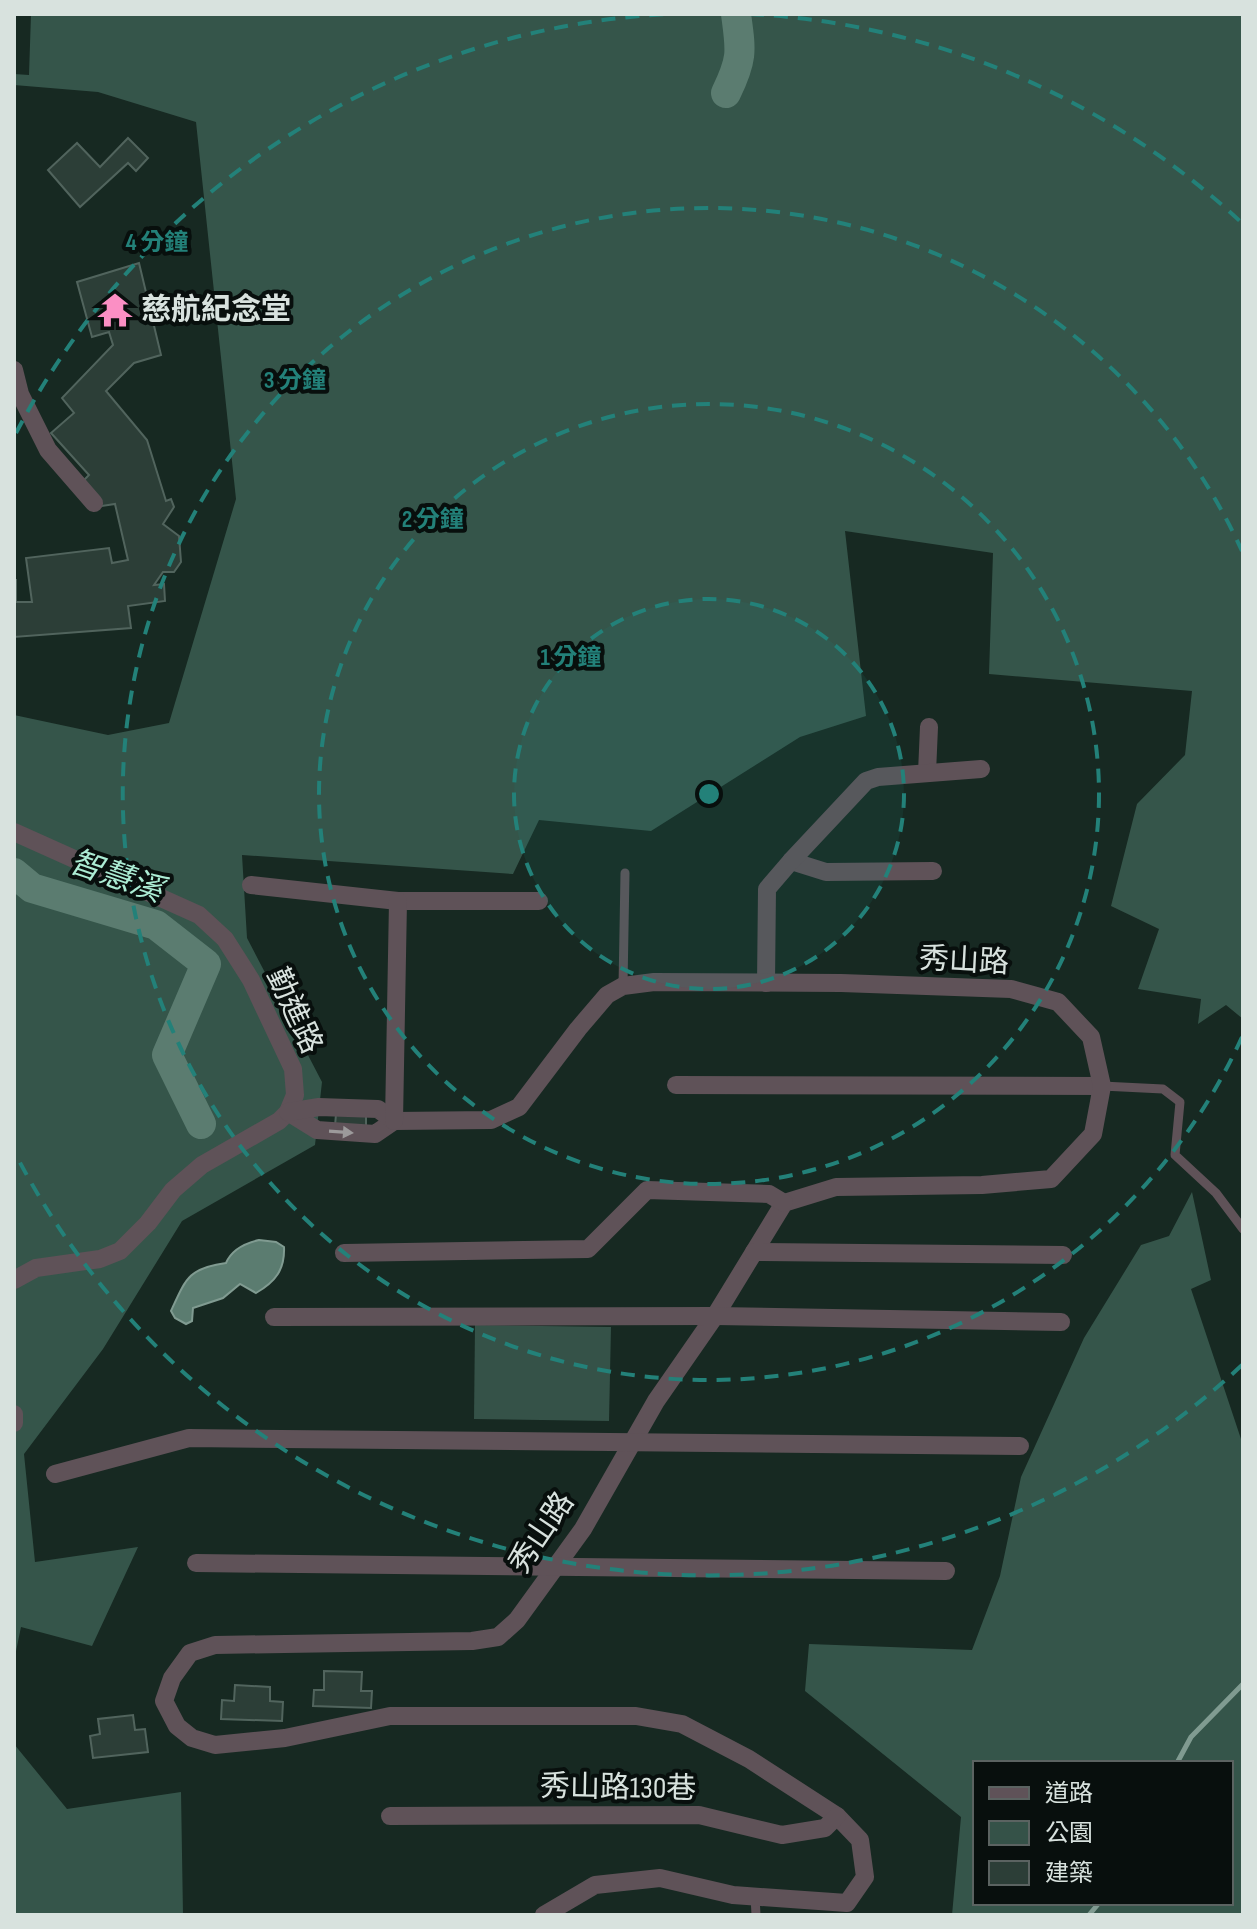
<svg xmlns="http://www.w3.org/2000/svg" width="1257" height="1929" font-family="'Sofia Sans Condensed','Noto Sans TC',sans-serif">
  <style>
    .green { fill: #355248 }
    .forest { fill: #35554a; fill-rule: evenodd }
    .water { fill: #5b7c70; stroke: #809b91; stroke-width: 2 }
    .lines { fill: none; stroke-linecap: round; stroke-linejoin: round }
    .stream { stroke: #809b91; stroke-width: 5 }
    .river { stroke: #5b7c70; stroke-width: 30 }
    .building { fill: #2c3e37; stroke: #51645d; stroke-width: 2 }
    .lane { stroke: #5f5258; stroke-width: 9 }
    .street { stroke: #5f5258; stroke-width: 18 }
    .oneway { fill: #9c9a9b }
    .ring { fill: none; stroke: #238179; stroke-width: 4; stroke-dasharray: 14 10 }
    .labels { text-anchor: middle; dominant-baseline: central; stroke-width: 8; stroke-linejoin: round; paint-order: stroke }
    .poi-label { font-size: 30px; font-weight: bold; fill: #d8e2de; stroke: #080f0d; text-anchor: start }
    .street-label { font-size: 30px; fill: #d8e2de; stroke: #080f0d }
    .water-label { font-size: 32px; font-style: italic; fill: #acecd4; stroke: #080f0d }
    .centre { fill: #238179; stroke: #080f0d; stroke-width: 4 }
    .ring-label { font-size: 24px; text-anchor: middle; font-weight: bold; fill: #238179; stroke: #080f0d; stroke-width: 8; stroke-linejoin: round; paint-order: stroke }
  </style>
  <rect width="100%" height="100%" fill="#172922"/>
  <polygon class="green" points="475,1325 611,1327 609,1421 474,1419"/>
  <g class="forest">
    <polygon points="31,14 1243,14 1243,1019 1226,1005 1198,1024 1201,999 1138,989 1159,929 1111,906 1137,804 1185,755 1192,691 989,674 993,553 845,531 866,716 800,737 651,831 539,820 513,874 242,855 247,938 322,1082 315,1145 182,1221 103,1349 24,1454 35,1562 138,1547 92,1646 21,1627 14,1661 14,715 108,735 169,723 236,499 196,122 98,92 14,85 14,74 29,75"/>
    <path d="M 1192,1192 L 1211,1280 L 1191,1289 L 1243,1445 L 1243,1915 L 952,1915 L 961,1817 L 805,1691 L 809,1644 L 972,1650 L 1000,1576 L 1021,1477 L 1084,1338 L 1141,1245 L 1169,1236 ZM 975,1763 L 1231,1763 L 1231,1903 L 975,1903 Z"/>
    <polygon points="14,1744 67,1809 181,1792 183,1915 14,1915"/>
  </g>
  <path class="water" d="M 259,1240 L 276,1242 L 284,1247 C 285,1270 275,1282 256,1293 L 240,1284 L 223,1298 L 193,1308 L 192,1321 L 186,1324 L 175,1318 L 171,1311 C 186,1278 189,1268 226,1263 C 232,1249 246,1243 259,1240 Z"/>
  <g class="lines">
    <g class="stream">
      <polyline points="1177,1763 1191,1737 1243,1684"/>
      <polyline points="1089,1915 1099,1903"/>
    </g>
    <g class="river">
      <path d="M 726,93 C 743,58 741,51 736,14"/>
      <polyline points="14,873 32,888 156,925 206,964 167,1055 201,1124"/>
    </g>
  </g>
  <g class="building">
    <polygon points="128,138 148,158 136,171 128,163 80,207 48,170 77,143 100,167"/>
    <polygon points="139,263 161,355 134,363 106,391 147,440 166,501 171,499 174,507 163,524 179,536 181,562 174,572 163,572 154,585 164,584 165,601 128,606 131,628 14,637 14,580 16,580 16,602 32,602 26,558 109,548 112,563 128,560 115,504 102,506 82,482 89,475 51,433 74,413 62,398 113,345 109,332 92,337 77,282"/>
    <polygon points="336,1114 366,1116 366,1128 335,1126"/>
    <polygon points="324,1671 362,1672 361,1691 372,1691 371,1708 313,1706 314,1690 324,1690"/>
    <polygon points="235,1685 270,1687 270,1701 283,1702 282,1721 221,1719 222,1700 234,1701"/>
    <polygon points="133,1715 135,1730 145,1729 148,1752 93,1758 90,1736 100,1734 98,1719"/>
  </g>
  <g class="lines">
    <g class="lane">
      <polyline points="623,986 625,873"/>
      <polyline points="1102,1086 1163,1089 1180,1102 1175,1155 1216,1193 1243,1229"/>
      <polyline points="755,1896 756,1915"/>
    </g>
    <g class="street">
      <polyline points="14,370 20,394 48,450 94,503"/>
      <polyline points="927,773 929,727"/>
      <polyline points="14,832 199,915 225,939 251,980 293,1069 295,1095 288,1112 279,1121 202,1165 173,1190 148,1223 120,1251 100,1259 36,1268 14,1280"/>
      <polyline points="791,861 826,872 933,871"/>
      <polyline points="251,885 398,901 539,901"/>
      <polyline points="766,983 767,889 791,861 866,781 878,777 981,769"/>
      <polyline points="676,1085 1102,1086"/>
      <polyline points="288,1112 317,1130 375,1134 394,1121 491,1120 519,1107 578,1029 607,995 623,986 654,982 841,983 1011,989 1058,1002 1091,1037 1102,1086 1093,1134 1051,1179 982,1185 836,1187 784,1203 715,1316 656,1401 583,1529 517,1620 498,1637 472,1641 215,1645 190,1653 172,1678 164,1701 177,1726 192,1738 215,1745 285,1738 390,1716 636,1716 682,1724 749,1759 837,1816 860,1840 865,1877 847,1903 733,1895 660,1878 595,1885 544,1915"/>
      <polyline points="288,1112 319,1107 378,1109 394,1121"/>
      <polyline points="394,1121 398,901"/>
      <polyline points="754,1252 1063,1255"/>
      <polyline points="344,1253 588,1249 647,1190 769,1194 784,1203"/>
      <polyline points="274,1317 715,1316 1061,1322"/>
      <polyline points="14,1414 14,1423"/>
      <polyline points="55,1474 189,1438 1020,1446"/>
      <polyline points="196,1563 946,1571"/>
      <polyline points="390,1816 699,1815 782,1835 825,1828 837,1816"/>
    </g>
  </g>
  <defs><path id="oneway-solid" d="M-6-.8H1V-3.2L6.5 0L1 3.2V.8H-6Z" transform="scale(2)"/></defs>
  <use class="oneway" href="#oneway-solid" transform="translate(341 1132) rotate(4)"/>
  <circle cx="709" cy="794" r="195" fill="#238179" fill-opacity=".12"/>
  <g class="ring">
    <circle cx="709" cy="794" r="195"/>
    <circle cx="709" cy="794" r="390"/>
    <path d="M1242 1037A586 586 0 1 1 1242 551"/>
    <path d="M1242 1365A781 781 0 0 1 16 1155M16 433A781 781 0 0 1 668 14M750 14A781 781 0 0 1 1242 223"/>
  </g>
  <defs>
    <g id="temple-bare" transform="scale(2.76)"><path d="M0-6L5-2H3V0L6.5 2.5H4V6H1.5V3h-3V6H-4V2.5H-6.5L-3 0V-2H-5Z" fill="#fb8fc4" stroke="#080f0d" stroke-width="2.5" paint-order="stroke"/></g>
  </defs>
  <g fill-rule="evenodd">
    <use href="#temple-bare" x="115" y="310"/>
  </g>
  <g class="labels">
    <g class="poi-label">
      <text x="141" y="310">慈航紀念堂</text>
    </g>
    <g class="street-label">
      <text transform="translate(964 961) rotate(3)">秀山路</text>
      <text transform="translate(294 1011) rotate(65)">勤進路</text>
      <text transform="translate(542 1533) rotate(-56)">秀山路</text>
      <text transform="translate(618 1788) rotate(1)">秀山路130巷</text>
    </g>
    <g class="water-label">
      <text transform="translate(116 877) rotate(19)">智慧溪</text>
    </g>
  </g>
  <circle cx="709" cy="794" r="12" class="centre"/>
  <g class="ring-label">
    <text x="157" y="250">4 分鐘</text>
    <text x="295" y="388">3 分鐘</text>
    <text x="433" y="527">2 分鐘</text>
    <text x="571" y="665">1 分鐘</text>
  </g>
  <rect width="1257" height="1929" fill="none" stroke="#d8e2de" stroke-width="32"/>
  <rect x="973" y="1761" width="260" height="144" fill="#080f0d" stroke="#5b6361" stroke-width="2"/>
  <rect x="989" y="1787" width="40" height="12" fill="#5f5258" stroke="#5b6361" stroke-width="2"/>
  <text x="1045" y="1801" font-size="24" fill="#d8e2de">道路</text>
  <rect x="989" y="1821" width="40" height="24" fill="#355248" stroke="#5b6361" stroke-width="2"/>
  <text x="1045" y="1841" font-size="24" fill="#d8e2de">公園</text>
  <rect x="989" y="1861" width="40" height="24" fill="#2c3e37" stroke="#5b6361" stroke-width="2"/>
  <text x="1045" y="1881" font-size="24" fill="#d8e2de">建築</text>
</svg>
